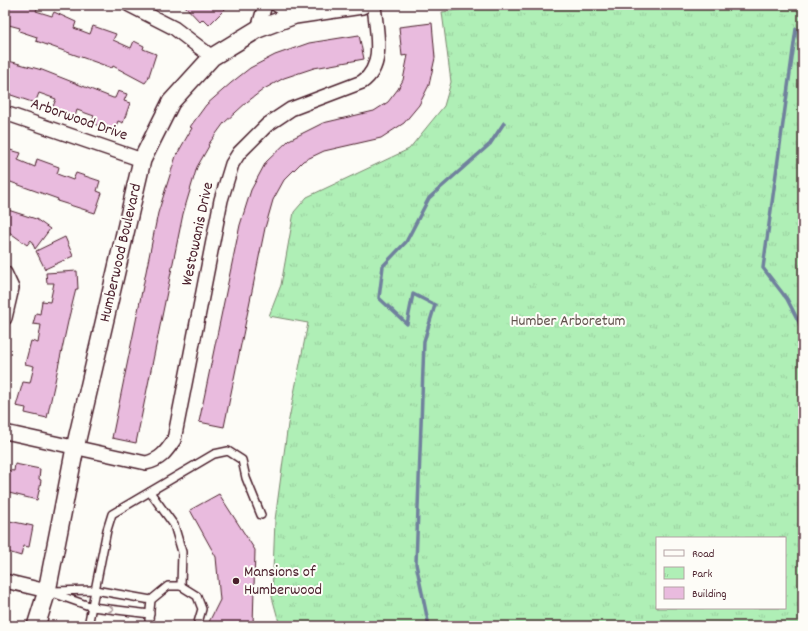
<svg xmlns="http://www.w3.org/2000/svg" width="808" height="631" font-family="Dekko,sans-serif">
  <style>
    .park { fill: url(#park-tufts); stroke: #7c8770; fill-rule: evenodd }
    .lines { fill: none; stroke-linecap: round; stroke-linejoin: round }
    .stream { stroke: #70819d; stroke-width: 3.5 }
    .building { fill: #e9bbde; stroke: #4a1f2b }
    .service-casing { stroke: #4a1f2b; stroke-width: 10 }
    .minor-casing { stroke: #4a1f2b; stroke-width: 16 }
    .tertiary-casing { stroke: #4a1f2b; stroke-width: 20 }
    .service { stroke: #fdfcf7; stroke-width: 7 }
    .minor { stroke: #fdfcf7; stroke-width: 13 }
    .tertiary { stroke: #fdfcf7; stroke-width: 17 }
    .oneway { stroke: #ac999b }
    .poi-dot { fill: #4a1f2b; stroke: #fdfcf7; stroke-width: 1.5 }
    .labels { text-anchor: middle; dominant-baseline: central; stroke-width: 4; stroke-linejoin: round; paint-order: stroke }
    .street-label { font-size: 16px; fill: #4a1f2b; stroke: #fdfcf7 }
    .park-label { font-size: 16px; fill: #63534e; stroke: #fdfcf7 }
    .poi-label { font-size: 16px; fill: #4a1f2b; stroke: #fdfcf7; text-anchor: start }
  </style>
  <defs>
    <pattern id="park-tufts" width="24" height="20" patternUnits="userSpaceOnUse"><rect width="24" height="20" fill="#afefb6"/><path d="M3 7l-1-3M5 7V3M7 7l1-3M15 17l-1-3M17 17v-4M19 17l1-3" fill="none" stroke="#98cc9d"/></pattern>
  </defs>
  <rect width="100%" height="100%" fill="#fdfcf7"/>
  <filter id="ink" filterUnits="userSpaceOnUse"><feTurbulence type="fractalNoise" baseFrequency=".025" numOctaves="2"/><feDisplacementMap in="SourceGraphic" scale="8" xChannelSelector="R" yChannelSelector="G"/><feConvolveMatrix kernelMatrix="1 2 1 2 8 2 1 2 1" color-interpolation-filters="sRGB"/></filter>
  <g filter="url(#ink)">
    <path class="park" d="M 499,5 L 803,5 L 803,626 L 280,626 L 272,597 L 275,520 L 288,424 L 308,323 L 269,316 L 281,285 L 294,212 L 307,197 L 409,149 L 444,106 L 451,82 L 442,12 ZM 657,538 L 785,538 L 785,608 L 657,608 Z"/>
    <g class="lines">
      <g class="stream">
        <polyline points="796,29 763,268 787,299 803,330"/>
        <polyline points="429,626 416,564 424,341 435,305 413,294 407,324 379,298 383,266 406,242 429,198 490,144 504,123"/>
      </g>
    </g>
    <g class="building">
      <polygon points="5,5 33,5 38,7 36,11 52,16 54,12 76,22 74,28 90,34 93,26 116,34 113,40 131,48 134,41 144,46 143,49 156,54 148,79 145,83 113,66 112,68 36,41 37,37 19,31 20,28 5,24"/>
      <polygon points="184,5 229,5 209,25 203,19 200,22"/>
      <polygon points="432,23 435,58 429,85 419,105 404,123 381,138 324,151 303,161 284,180 273,200 265,228 224,427 199,422 240,225 251,190 266,162 289,140 323,123 374,111 388,102 398,89 403,80 408,55 402,56 399,27"/>
      <polygon points="359,35 364,59 314,68 284,78 264,89 247,102 224,123 208,145 209,146 197,167 183,214 136,443 112,438 158,213 176,156 192,128 190,127 206,105 231,83 250,68 275,55 309,43"/>
      <polygon points="5,60 42,70 113,98 115,98 118,91 127,94 124,101 130,103 123,123 118,121 114,131 91,123 94,116 77,110 75,117 52,109 56,99 39,93 35,103 5,93"/>
      <polygon points="10,150 21,153 18,160 35,167 37,159 59,167 57,174 73,180 76,173 100,181 97,191 102,193 95,213 57,201 58,199 5,180 5,165"/>
      <polygon points="5,209 36,219 50,229 35,249 31,240 27,245 5,229"/>
      <polygon points="65,237 73,256 45,269 36,251"/>
      <polygon points="77,271 78,289 76,289 69,317 47,418 25,413 26,408 16,406 23,382 30,383 34,366 25,364 31,341 38,343 41,325 33,324 36,313 40,314 42,301 50,302 54,283 47,283 46,273"/>
      <polygon points="15,464 40,469 39,479 41,480 40,486 37,500 5,492 6,470 14,471"/>
      <polygon points="219,494 255,550 253,626 207,626 220,600 216,557 190,510"/>
      <polygon points="5,520 33,526 29,547 23,546 21,556 5,551"/>
    </g>
    <g class="lines">
      <g class="service-casing">
        <g id="service">
          <polyline points="150,492 174,525 182,552 181,586"/>
          <polyline points="47,591 92,607 150,614"/>
          <polyline points="51,591 95,590 151,600"/>
          <polyline points="88,626 107,530 112,514 214,454 228,451 242,460 246,478 261,515"/>
          <polyline points="153,626 149,620 151,600 168,586 181,586 197,596 202,609 197,626"/>
        </g>
      </g>
      <g class="minor-casing">
        <g id="minor">
          <polyline points="129,5 174,28 212,57"/>
          <polyline points="277,5 295,15"/>
          <polyline points="258,29 265,5"/>
          <polyline points="5,113 142,160"/>
          <polyline points="5,273 12,288 5,318"/>
          <path d="M 5,432 L 146,463 C 160,460 166,452 174,440 L 221,200 L 232,164 L 239,153 L 267,125 L 291,109 L 362,82 C 386,66 376,30 374,5"/>
          <polyline points="5,581 47,591"/>
        </g>
      </g>
      <g class="tertiary-casing">
        <polyline id="tertiary" points="36,626 47,591 75,448 142,160 171,102 212,57 258,29 295,15 362,5"/>
      </g>
      <use href="#service" class="service"/>
      <use href="#minor" class="minor"/>
      <use href="#tertiary" class="tertiary"/>
    </g>
    <defs><path id="oneway-chevron" d="M-2-3.5L2.5 0L-2 3.5" fill="none" stroke-width="1.6" stroke-linecap="round" stroke-linejoin="round"/></defs>
    <use class="oneway" href="#oneway-chevron" transform="translate(111 609) rotate(7)"/>
  </g>
  <circle class="poi-dot" cx="236" cy="581" r="4"/>
  <g class="labels">
    <g class="street-label">
      <text transform="translate(79 120) rotate(19)">Arborwood Drive</text>
      <text transform="translate(198 234) rotate(-78)">Westowanis Drive</text>
      <text transform="translate(121 253) rotate(-77)">Humberwood Boulevard</text>
    </g>
    <g class="park-label">
      <text x="568" y="321">Humber Arboretum</text>
    </g>
    <g class="poi-label">
      <text x="244" y="572">Mansions of<tspan x="244" dy="18">Humberwood</tspan></text>
    </g>
  </g>
  <rect width="808" height="631" fill="none" stroke="#fdfcf7" stroke-width="20"/>
  <rect x="10" y="10" width="788" height="611" fill="none" stroke="#4a1f2b" stroke-width="1.5" filter="url(#ink)"/>
  <rect x="656" y="537" width="130" height="72" fill="#fdfcf7" stroke="#b5a4a5"/>
  <rect x="664" y="550" width="20" height="6" fill="#fdfcf7" stroke="#b5a4a5"/>
  <text x="692" y="557" font-size="12" fill="#4a1f2b">Road</text>
  <rect x="664" y="567" width="20" height="12" fill="url(#park-tufts)" stroke="#b5a4a5"/>
  <text x="692" y="577" font-size="12" fill="#4a1f2b">Park</text>
  <rect x="664" y="587" width="20" height="12" fill="#e9bbde" stroke="#b5a4a5"/>
  <text x="692" y="597" font-size="12" fill="#4a1f2b">Building</text>
</svg>
